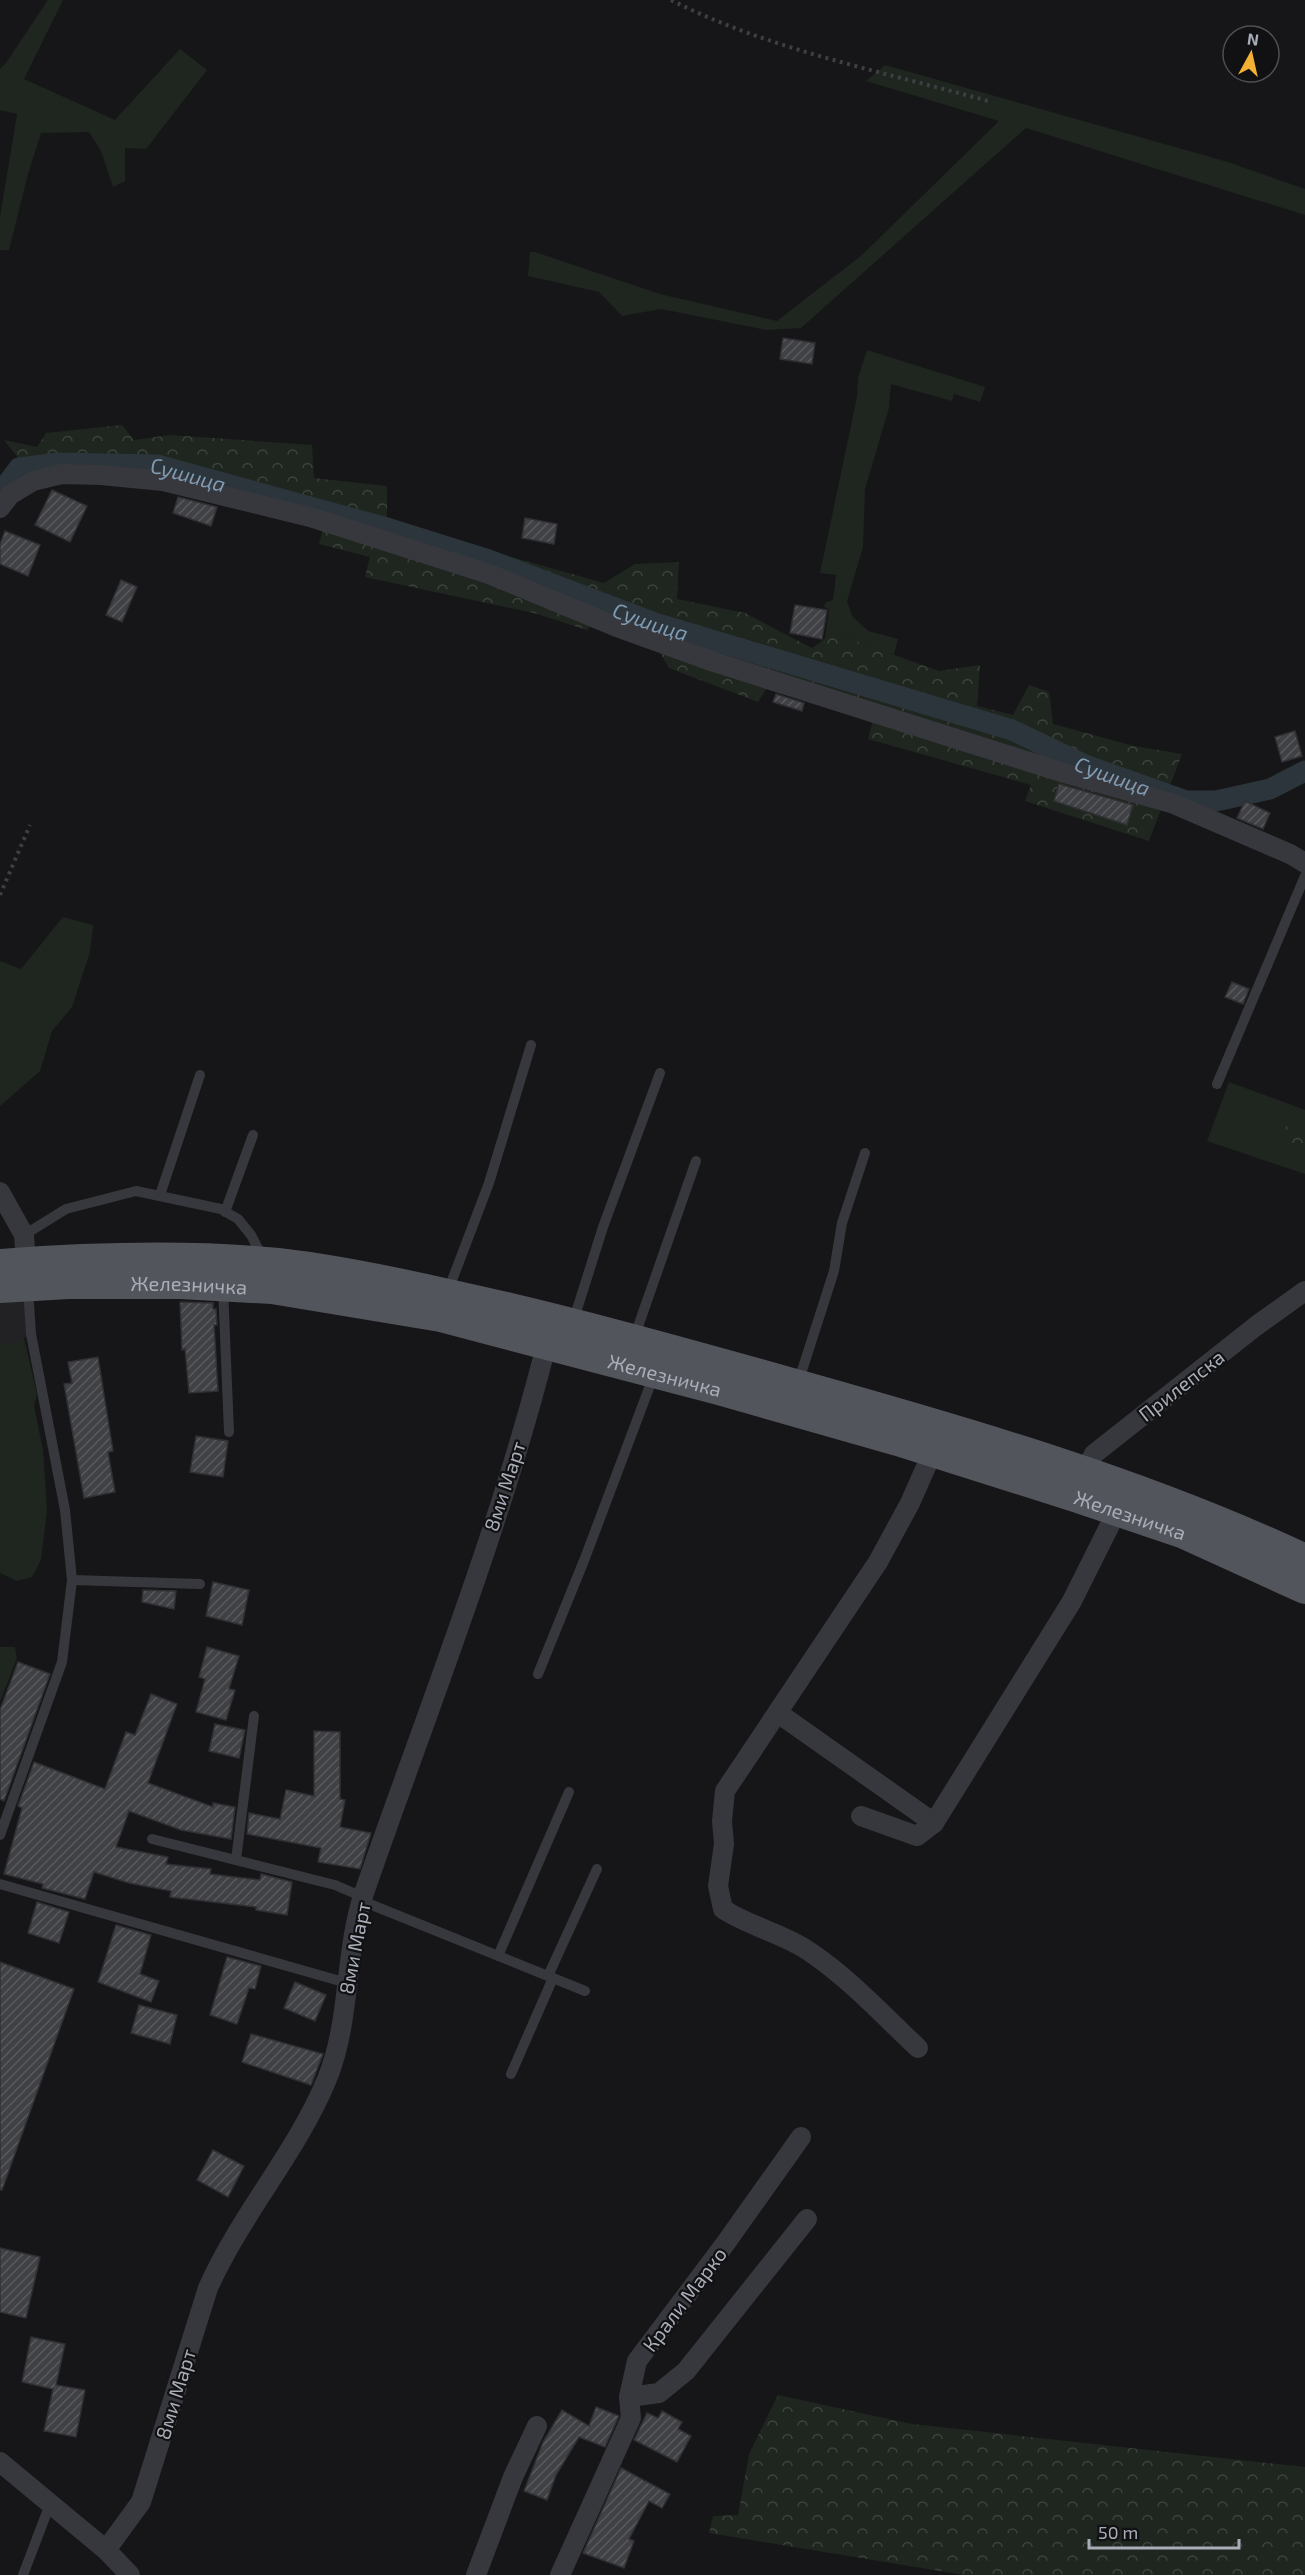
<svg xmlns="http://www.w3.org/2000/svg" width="1305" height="2575" font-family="'Exo 2',sans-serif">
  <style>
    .built { fill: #222225 }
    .grass { fill: #1e261f }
    .forest { fill: url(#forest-crowns) }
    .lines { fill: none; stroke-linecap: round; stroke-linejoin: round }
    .canal { stroke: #2c353c; stroke-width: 21 }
    .building { fill: url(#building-hatch); stroke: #303034; stroke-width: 1.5 }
    .path { stroke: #3d3f44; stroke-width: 4; stroke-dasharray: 3 4.5; stroke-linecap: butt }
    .lane { stroke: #37383d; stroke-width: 10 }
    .street { stroke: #37383d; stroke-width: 20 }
    .primary { stroke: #53555c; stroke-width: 32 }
    .labels { text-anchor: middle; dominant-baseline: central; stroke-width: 4.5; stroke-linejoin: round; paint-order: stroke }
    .street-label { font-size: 20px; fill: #a8adb8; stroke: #111113 }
    .water-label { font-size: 21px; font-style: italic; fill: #7f9bb3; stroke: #111113 }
  </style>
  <defs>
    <pattern id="forest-crowns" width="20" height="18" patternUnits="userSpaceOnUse" patternTransform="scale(1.5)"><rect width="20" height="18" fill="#1e261f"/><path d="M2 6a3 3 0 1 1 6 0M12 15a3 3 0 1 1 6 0" fill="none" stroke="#3c433d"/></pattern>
    <pattern id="building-hatch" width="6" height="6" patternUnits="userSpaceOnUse" patternTransform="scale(1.5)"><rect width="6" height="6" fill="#404145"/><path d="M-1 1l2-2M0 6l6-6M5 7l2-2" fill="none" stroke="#595a5e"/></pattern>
  </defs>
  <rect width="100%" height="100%" fill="#161618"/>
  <polygon class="built" points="28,1284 31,1334 0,1352 0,1287"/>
  <g class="grass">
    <polygon points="48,0 63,0 24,79 115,120 180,49 207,70 146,149 125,148 125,181 113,187 101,151 89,132 41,133 28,174 9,250 0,250 0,217 17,114 0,110 0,69 6,63"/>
    <polygon points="885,65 1228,162 1305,189 1305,215 1026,128 801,328 766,330 661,309 622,316 599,292 528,276 530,252 535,252 660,294 777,321 862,255 999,121 866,81"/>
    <polygon points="867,350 985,387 980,402 954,394 952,401 891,384 889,408 865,489 863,547 847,601 852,616 868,631 898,639 894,655 833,633 825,639 829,609 824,607 826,602 833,600 836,575 820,573 857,397 858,378"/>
    <polygon points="63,917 93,925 90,952 72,1007 52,1031 40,1071 0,1106 0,961 21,969"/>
    <polygon points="1229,1082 1305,1110 1305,1174 1207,1141"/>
    <polygon points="24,1338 37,1394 34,1406 43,1450 47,1510 41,1560 32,1577 17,1581 0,1573 0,1346"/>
    <polygon points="0,1647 15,1647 17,1658 0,1702"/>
  </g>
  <g class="forest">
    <polygon points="122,425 134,440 170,435 312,445 314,478 387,486 387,518 469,545 604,583 635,564 679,562 677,599 745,613 812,648 833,633 939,671 980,665 977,706 1013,715 1029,685 1049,692 1053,724 1134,746 1182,754 1149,841 1025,801 1031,785 868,739 875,713 771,681 758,702 669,668 658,649 596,620 587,630 534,613 365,577 370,557 319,544 323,529 162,480 31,474 4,440 37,447 46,433"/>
    <polygon points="1291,1116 1305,1116 1305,1163 1278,1142"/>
    <polygon points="778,2395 912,2424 1305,2467 1305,2575 964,2575 709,2533 713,2516 738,2515 749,2454"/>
  </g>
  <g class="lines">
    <path class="canal" id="s1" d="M 0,493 L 19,468 L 59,463 L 157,465 L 387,528 L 489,560 L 655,623 L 1012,730 L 1085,765 L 1186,801 L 1216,801 L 1270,789 L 1305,771"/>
  </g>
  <g class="building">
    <polygon points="783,338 815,343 812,364 780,359"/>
    <polygon points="52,490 87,506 70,542 35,525"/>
    <polygon points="178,497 217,507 211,526 173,513"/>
    <polygon points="525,518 557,524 554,544 522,538"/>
    <polygon points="5,531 40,545 28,576 0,564 0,544"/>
    <polygon points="121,580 137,587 122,622 106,615"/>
    <polygon points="795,605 827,610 822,639 790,633"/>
    <polygon points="776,694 804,703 802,711 773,702"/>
    <polygon points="1295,731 1302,756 1282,762 1275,737"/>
    <polygon points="1059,784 1133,805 1127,825 1054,801"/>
    <polygon points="1245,801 1270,813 1263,829 1237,818"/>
    <polygon points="1232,982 1249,989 1243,1004 1225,997"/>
    <polygon points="180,1302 213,1303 213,1309 216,1309 217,1325 214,1325 218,1391 189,1393 185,1349 182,1350"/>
    <polygon points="98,1357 113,1451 108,1452 115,1492 84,1498 64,1384 72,1383 68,1362"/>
    <polygon points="196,1436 228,1441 223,1477 190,1472"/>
    <polygon points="213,1582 249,1590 242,1625 206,1616"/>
    <polygon points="143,1590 176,1591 174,1609 142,1602"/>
    <polygon points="207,1647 239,1656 229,1689 235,1690 226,1720 196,1712 205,1679 199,1677"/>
    <polygon points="18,1662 50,1674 4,1801 0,1799 0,1710"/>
    <polygon points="151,1694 177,1704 148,1783 213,1807 213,1803 235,1807 231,1839 181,1830 129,1811 116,1847 168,1857 166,1864 211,1869 210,1874 260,1880 261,1874 292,1882 287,1915 256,1910 256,1907 170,1897 171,1891 129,1883 94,1872 85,1899 42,1888 43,1884 4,1874 22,1808 18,1806 34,1762 105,1789 126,1732 135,1735"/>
    <polygon points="215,1724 245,1730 239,1758 209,1751"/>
    <polygon points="314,1731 340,1732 340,1799 345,1800 340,1827 371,1833 360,1869 318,1862 321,1848 247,1834 249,1813 280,1819 286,1790 314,1796"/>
    <polygon points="37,1902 69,1912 59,1943 28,1933"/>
    <polygon points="116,1925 151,1935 140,1974 159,1981 151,2002 98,1982"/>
    <polygon points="227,1957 261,1966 255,1989 249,1988 237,2024 210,2015"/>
    <polygon points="0,1962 74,1989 2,2190 0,2190"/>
    <polygon points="295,1982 326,1995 315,2021 284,2008"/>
    <polygon points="139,2005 177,2015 170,2044 131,2033"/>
    <polygon points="251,2034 323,2054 311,2085 242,2062"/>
    <polygon points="213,2150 244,2166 228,2197 197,2180"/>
    <polygon points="0,2248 40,2257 26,2318 0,2312"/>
    <polygon points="31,2337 65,2344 56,2385 85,2390 76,2437 44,2431 53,2389 22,2382"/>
    <polygon points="596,2407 619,2416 605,2447 579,2437 556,2475 547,2500 524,2491 543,2442 562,2410 589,2426"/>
    <polygon points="662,2411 682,2422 678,2429 691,2436 677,2462 634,2440 647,2413 658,2418"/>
    <polygon points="621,2468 670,2494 662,2508 649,2501 629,2539 634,2541 624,2568 583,2553"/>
  </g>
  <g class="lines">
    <g class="path">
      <path d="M 671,0 C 767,49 884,72 988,101"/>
      <polyline points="0,895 30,825"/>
    </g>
    <g class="lane">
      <polyline points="1217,1084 1305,876"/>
      <polyline points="160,1195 200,1075"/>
      <polyline points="225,1212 253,1135"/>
      <polyline points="24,1235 66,1209 136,1191 221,1209 238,1219 251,1235 263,1258"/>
      <polyline points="223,1288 229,1432"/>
      <polyline points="448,1291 489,1183 531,1045"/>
      <polyline points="573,1322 603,1227 660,1073"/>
      <polyline points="634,1338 696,1161"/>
      <polyline points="798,1383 834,1271 842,1223 865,1153"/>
      <polyline points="72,1580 200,1584"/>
      <polyline points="538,1674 585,1558 654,1375"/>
      <polyline points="0,1835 62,1662 72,1580 65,1510 31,1334 28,1288"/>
      <polyline points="152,1839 335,1885 363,1897"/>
      <polyline points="236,1860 254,1716"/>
      <polyline points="0,1884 347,1983"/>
      <polyline points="362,1901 585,1991"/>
      <polyline points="498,1956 569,1792"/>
      <polyline points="548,1976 597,1869"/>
      <polyline points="511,2074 553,1978"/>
      <polyline points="23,2575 50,2504"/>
    </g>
    <g class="street">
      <polyline points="0,508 10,495 33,481 62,474 101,475 163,481 310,517 489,574 617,627 714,662 1061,772 1174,804 1290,854 1305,863"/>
      <polyline points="0,1192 24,1235 26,1263"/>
      <polyline points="1080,1482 1094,1454 1256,1326 1305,1291"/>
      <polyline points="778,1713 934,1823"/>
      <polyline points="861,1816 917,1836 934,1823 1072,1601 1122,1501"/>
      <path d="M 918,2048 C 883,2015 850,1979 810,1952 C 785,1934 750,1927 723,1909 L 718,1886 L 724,1844 L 722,1821 L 725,1791 L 878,1562 L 910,1503 L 933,1451"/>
      <polyline points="629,2397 659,2393 686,2371 807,2219"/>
      <polyline points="0,2462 106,2550 130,2575"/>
      <path d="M 106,2550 L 141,2502 L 208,2288 C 241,2214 297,2152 327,2079 C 351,2021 344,1953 364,1893 C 428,1708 502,1525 549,1334"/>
      <polyline points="476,2575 513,2477 537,2426"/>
      <polyline points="560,2575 631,2418 629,2397 637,2361 725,2244 801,2137"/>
    </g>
    <g class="primary">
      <path d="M 0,1265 C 92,1258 186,1255 278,1264 C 333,1270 390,1282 444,1294 C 564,1320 681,1353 799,1386 C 970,1434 1143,1484 1305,1560"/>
      <path id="s2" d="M 0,1287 L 68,1283 L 180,1283 L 272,1288 L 441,1316 L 719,1389 L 898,1440 L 1075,1496 L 1182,1532 L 1305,1588"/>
    </g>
  </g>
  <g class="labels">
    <g class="street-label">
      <text stroke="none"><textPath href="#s2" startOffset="189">Железничка</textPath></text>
      <text stroke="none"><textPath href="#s2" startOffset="675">Железничка</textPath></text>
      <text transform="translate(1181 1385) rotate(-38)">Прилепска</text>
      <text transform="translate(504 1486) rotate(-72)">8ми Март</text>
      <text stroke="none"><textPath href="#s2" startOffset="1161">Железничка</textPath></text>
      <text transform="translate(354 1948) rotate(-79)">8ми Март</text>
      <text transform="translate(684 2299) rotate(-53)">Крали Марко</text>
      <text transform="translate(175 2394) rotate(-73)">8ми Март</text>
    </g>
    <g class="water-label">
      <text stroke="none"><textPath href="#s1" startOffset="202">Сушица</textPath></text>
      <text stroke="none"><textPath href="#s1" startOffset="688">Сушица</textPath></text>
      <text stroke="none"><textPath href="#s1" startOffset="1176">Сушица</textPath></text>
    </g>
  </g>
  <g transform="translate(1251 54) rotate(8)"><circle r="28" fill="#111113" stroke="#4d4f55" stroke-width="1.5"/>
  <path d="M0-4.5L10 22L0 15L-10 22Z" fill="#f2b134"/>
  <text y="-9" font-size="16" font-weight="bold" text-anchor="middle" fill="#a8adb8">N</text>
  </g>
  <path d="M1089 2539v9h150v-9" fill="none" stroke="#a8adb8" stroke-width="3"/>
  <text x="1098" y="2539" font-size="18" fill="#a8adb8" stroke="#111113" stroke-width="4.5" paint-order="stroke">50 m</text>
</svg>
